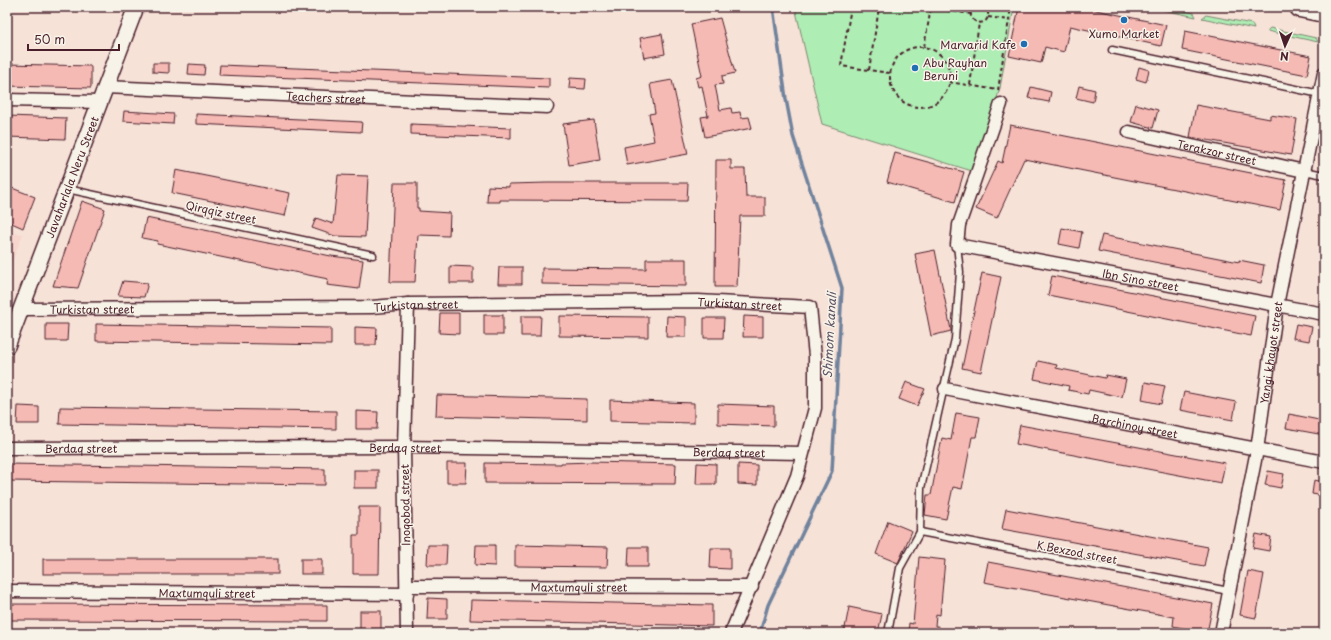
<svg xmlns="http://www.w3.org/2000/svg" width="1331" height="640" font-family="'Playpen Sans',sans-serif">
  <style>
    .built { fill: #f7d6cd }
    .green { fill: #aeedb4; stroke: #7c8670 }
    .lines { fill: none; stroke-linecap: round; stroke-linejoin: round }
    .stream { stroke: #6f829c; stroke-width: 3.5 }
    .building { fill: #f6bab4; stroke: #4a1f2b }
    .service-casing { stroke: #4a1f2b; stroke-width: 9 }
    .minor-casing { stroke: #4a1f2b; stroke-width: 15 }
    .tertiary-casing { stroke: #4a1f2b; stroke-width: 18 }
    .primary-casing { stroke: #4a1f2b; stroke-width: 23 }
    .path { stroke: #4a1f2b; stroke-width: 2; stroke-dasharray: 4 3; stroke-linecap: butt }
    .service { stroke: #f7f3e8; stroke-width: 6 }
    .minor { stroke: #f7f3e8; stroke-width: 12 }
    .tertiary { stroke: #f7f3e8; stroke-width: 15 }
    .primary { stroke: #f7f3e8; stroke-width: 20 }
    .poi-dot { fill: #1f6fb2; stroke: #f7f3e8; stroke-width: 1.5 }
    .labels { text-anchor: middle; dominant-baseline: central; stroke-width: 3; stroke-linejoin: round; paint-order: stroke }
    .poi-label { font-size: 11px; fill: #4a1f2b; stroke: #f7f3e8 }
    .street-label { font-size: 11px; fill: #4a1f2b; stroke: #f7f3e8 }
    .water-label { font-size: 12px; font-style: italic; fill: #5d5164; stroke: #f7f3e8 }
  </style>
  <rect width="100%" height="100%" fill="#f7e2d8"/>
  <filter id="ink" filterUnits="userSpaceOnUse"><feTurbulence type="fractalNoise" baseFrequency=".025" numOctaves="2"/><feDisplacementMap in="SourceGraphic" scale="8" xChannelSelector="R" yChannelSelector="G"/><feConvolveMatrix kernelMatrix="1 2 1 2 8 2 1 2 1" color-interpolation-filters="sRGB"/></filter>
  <g filter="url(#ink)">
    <polygon class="built" points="7,233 23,234 7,275"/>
    <g class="green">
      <polygon points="795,7 1014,7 1000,88 975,172 822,124"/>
      <polygon points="1149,7 1168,7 1194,13 1196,17"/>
      <polygon points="1206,15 1252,24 1254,29 1202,18"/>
      <polygon points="1270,28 1316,38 1318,42 1267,31"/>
    </g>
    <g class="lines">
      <polyline class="stream" points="760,633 768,605 832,471 842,288 793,136 786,99 773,7"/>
    </g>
    <g class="building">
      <polygon points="1019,7 1082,7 1166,25 1161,46 1070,26 1064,52 1045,47 1041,63 1009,56"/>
      <polygon points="720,18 735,73 722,76 723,84 715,85 720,110 731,108 732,113 740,112 741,118 749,117 752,128 705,137 701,117 708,116 702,86 698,87 696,78 702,76 691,24"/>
      <polygon points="1185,31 1311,56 1307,75 1182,50"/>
      <polygon points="662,34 665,54 644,58 640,38"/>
      <polygon points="153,63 169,63 169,73 153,72"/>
      <polygon points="7,64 91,66 91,88 7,86"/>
      <polygon points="189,64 205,65 204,75 188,74"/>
      <polygon points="220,65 549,78 549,88 219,75"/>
      <polygon points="1139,67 1149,70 1146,82 1136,79"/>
      <polygon points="570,78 586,79 585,89 569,88"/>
      <polygon points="672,80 688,154 627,165 624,147 654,141 649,114 655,113 650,84"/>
      <polygon points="1079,86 1095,90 1093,102 1076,98"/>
      <polygon points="1031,87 1051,92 1049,102 1028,98"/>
      <polygon points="1136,104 1158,110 1153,128 1131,122"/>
      <polygon points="1196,105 1270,119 1270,115 1297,119 1291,155 1190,137"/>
      <polygon points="124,111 174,114 173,124 123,121"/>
      <polygon points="196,114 362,122 361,132 196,124"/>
      <polygon points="7,116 66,118 65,139 7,137"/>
      <polygon points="594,120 600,160 569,165 563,124"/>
      <polygon points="411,124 511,128 511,138 411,134"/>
      <polygon points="1010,125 1286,180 1280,210 1024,159 997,218 976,209 998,161 1002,163"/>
      <polygon points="895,153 964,172 955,202 887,182"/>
      <polygon points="716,160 731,160 731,169 745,169 746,197 765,197 765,216 740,216 737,287 715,287"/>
      <polygon points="176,170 290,193 285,216 172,193"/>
      <polygon points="338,175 368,176 365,237 335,236 312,228 316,218 333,224"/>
      <polygon points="394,183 417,183 417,208 419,208 419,211 450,213 449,236 418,235 415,282 390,282"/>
      <polygon points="547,183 688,183 687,201 500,200 500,202 487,202 488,186 509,187 509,184"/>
      <polygon points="7,186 35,197 23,228 7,221"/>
      <polygon points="82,201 105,209 78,288 53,286"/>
      <polygon points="146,218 331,256 363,260 359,289 327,285 328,279 157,244 158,241 142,238"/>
      <polygon points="1062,228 1082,232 1079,248 1059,244"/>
      <polygon points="1102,235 1239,262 1239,260 1264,265 1261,283 1098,251"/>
      <polygon points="935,250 951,330 951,331 931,336 915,254"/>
      <polygon points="646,259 686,259 686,286 542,284 542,268 646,269"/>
      <polygon points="450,266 473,267 473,283 450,283"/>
      <polygon points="499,267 522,267 522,284 498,284"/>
      <polygon points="982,273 1001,277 981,372 962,368"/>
      <polygon points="1052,276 1255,316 1251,336 1048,295"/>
      <polygon points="123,281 148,283 144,297 118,296"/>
      <polygon points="440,313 459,313 459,334 439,333"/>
      <rect x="484" y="315" width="19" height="20"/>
      <polygon points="521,316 541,316 540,336 521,336"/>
      <polygon points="559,316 648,317 648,337 559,336"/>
      <polygon points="667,316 686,317 686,337 666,337"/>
      <polygon points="744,316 763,317 763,337 743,337"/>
      <polygon points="704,318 724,318 723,338 704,338"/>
      <polygon points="46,324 68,324 67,341 46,341"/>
      <polygon points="96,324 331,328 331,345 96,341"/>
      <polygon points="1296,324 1312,327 1309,341 1293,338"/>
      <polygon points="355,327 377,328 376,345 355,345"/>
      <polygon points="1038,361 1057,365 1056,368 1105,378 1106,375 1126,379 1122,397 1089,390 1088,394 1068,390 1069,386 1034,379"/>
      <polygon points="906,382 925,389 917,406 899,399"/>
      <polygon points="1145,382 1165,386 1161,404 1142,400"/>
      <polygon points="1184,392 1236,402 1233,420 1180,410"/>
      <polygon points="437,395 587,399 587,420 436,416"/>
      <polygon points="610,400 694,403 694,423 610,421"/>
      <polygon points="718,404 774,406 774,426 718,424"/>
      <polygon points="18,406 39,407 39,424 17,424"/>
      <polygon points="60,407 336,411 336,429 59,424"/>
      <polygon points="356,411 378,412 377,429 356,429"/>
      <polygon points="956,413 980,417 976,437 972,437 962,489 953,487 946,519 925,515 927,495 931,495 942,438 951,440"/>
      <polygon points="1289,414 1324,421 1324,435 1286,428"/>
      <polygon points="1020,425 1225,463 1221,483 1016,444"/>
      <polygon points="592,462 676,464 675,484 485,483 485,463 561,464 561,463"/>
      <polygon points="447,463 467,463 466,483 447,483"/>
      <polygon points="697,463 716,464 716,484 696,484"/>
      <polygon points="7,464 325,469 325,485 7,481"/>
      <polygon points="738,464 757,465 757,485 738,484"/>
      <rect x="354" y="470" width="24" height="18"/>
      <polygon points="1268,471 1284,474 1281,488 1265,485"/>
      <polygon points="1314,480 1324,482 1324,496 1312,494"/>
      <polygon points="359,507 380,507 379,574 353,574 353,535 359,535"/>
      <polygon points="1006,509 1208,547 1204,566 1002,529"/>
      <polygon points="888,521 912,531 898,563 876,554"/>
      <polygon points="1256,534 1271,537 1269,551 1253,548"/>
      <polygon points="428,545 447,545 446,565 427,565"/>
      <polygon points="476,545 495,545 495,566 475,565"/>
      <polygon points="515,545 608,547 607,567 515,566"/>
      <polygon points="629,547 648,547 648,567 628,567"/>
      <polygon points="711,548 730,548 730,569 710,568"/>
      <polygon points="919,557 945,560 940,615 936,614 935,626 938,626 938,633 908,633 909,623 913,624"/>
      <rect x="43" y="559" width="235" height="15"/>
      <rect x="301" y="559" width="21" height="15"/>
      <polygon points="988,562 1213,604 1207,633 1192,633 1192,630 1173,626 1174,617 984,582"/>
      <polygon points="1248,571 1264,574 1256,618 1240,615"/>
      <polygon points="428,598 447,599 447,619 427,619"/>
      <polygon points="471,600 712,605 712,626 470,620"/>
      <polygon points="7,604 327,605 327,621 7,620"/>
      <polygon points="849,607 882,614 878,633 844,633"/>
      <rect x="360" y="611" width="21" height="19"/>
    </g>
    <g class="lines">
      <g class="service-casing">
        <g id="service">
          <polyline points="1112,50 1320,94"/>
          <polyline points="1304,171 1324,175"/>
          <polyline points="67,189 373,255"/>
          <polyline points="920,532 1229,591"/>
          <polyline points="888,633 900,568 920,532 921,488 955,339 960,272 957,245"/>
        </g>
      </g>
      <g class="minor-casing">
        <g id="minor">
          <path id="s1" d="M 105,87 L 547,107"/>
          <polyline points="7,100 99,102"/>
          <path id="s2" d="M 1001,104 L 959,225 L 957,245 L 1324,314"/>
          <path id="s3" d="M 1129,132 L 1304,171"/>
          <path id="s4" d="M 21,309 L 372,307 L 408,304 L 698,301 L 810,307 L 815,356 L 815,408 L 797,476 L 731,633"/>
          <path id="s5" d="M 945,389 L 1324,462"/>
          <path id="s6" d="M 7,448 L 404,447 L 802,453"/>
          <path id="s7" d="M 407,586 L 752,587"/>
          <path id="s8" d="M 7,591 L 407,594"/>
          <polyline points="407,633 404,447 408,304"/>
          <path id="s9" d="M 1221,633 L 1257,450 L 1277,305 L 1324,73"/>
        </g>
      </g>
      <g class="tertiary-casing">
        <g id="tertiary">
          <path id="s10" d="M 7,346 L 136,7"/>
        </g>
      </g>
      <g class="primary-casing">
        <polyline id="primary" points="1300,7 1324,12"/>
      </g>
      <g class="path">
        <polyline points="851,7 841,66 890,73"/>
        <polyline points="876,7 885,7"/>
        <polyline points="926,7 971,14"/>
        <path d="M 975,7 C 960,20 990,32 988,12 L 984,7"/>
        <polyline points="988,17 1009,20"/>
        <polyline points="924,47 931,8"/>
        <circle cx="920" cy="77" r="30"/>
        <polyline points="869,70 879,8"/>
        <polyline points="949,82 998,90 1011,7"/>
        <polyline points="970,85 979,23"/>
      </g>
      <use href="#service" class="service"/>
      <use href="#minor" class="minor"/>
      <use href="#tertiary" class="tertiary"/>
      <use href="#primary" class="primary"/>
    </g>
  </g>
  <g class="poi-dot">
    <circle cx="1124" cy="20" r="4"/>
    <circle cx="1024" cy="44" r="4"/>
    <circle cx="915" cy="68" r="4"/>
  </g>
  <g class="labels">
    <g class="poi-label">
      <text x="1124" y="33">Xumo Market</text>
      <text x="1016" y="44" text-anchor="end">Marvarid Kafe</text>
      <text x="923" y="62" text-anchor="start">Abu Rayhan<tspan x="923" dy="13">Beruni</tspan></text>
    </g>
    <g class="street-label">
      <text stroke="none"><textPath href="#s1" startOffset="221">Teachers street</textPath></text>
      <text stroke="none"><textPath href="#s3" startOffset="90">Terakzor street</textPath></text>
      <text stroke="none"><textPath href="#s10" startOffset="181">Javaharlala Neru Street</textPath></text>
      <text transform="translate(221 212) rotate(12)">Qirqqiz street</text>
      <text stroke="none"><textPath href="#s2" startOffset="335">Ibn Sino street</textPath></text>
      <text stroke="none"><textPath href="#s4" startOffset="719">Turkistan street</textPath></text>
      <text stroke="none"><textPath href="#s4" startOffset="395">Turkistan street</textPath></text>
      <text stroke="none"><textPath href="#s4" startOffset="71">Turkistan street</textPath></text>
      <text stroke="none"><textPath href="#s9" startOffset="285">Yangi khayot street</textPath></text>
      <text stroke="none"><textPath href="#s5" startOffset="193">Barchinoy street</textPath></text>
      <text stroke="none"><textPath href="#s6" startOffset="74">Berdaq street</textPath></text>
      <text stroke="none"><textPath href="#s6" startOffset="398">Berdaq street</textPath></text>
      <text stroke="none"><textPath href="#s6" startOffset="722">Berdaq street</textPath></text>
      <text transform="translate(405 505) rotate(-91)">Inoqobod street</text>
      <text transform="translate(1077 552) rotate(11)">K.Bexzod street</text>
      <text stroke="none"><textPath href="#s7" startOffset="172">Maxtumquli street</textPath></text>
      <text stroke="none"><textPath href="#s8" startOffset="200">Maxtumquli street</textPath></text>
    </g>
    <g class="water-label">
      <text transform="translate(829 335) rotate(-87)">Shimom kanali</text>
    </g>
  </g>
  <rect width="1331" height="640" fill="none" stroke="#f7f3e8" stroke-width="24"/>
  <rect x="12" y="12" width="1307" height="616" fill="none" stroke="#4a1f2b" stroke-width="1.5" filter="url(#ink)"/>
  <g transform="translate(1285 46) rotate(183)" stroke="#f7f3e8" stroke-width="3" paint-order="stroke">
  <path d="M0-3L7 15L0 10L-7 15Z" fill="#4a1f2b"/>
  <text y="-6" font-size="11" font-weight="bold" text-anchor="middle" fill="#4a1f2b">N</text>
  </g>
  <path d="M28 44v6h91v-6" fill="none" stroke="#4a1f2b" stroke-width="2"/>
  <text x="34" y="44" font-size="12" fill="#4a1f2b" stroke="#f7f3e8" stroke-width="3" paint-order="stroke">50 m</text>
</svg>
